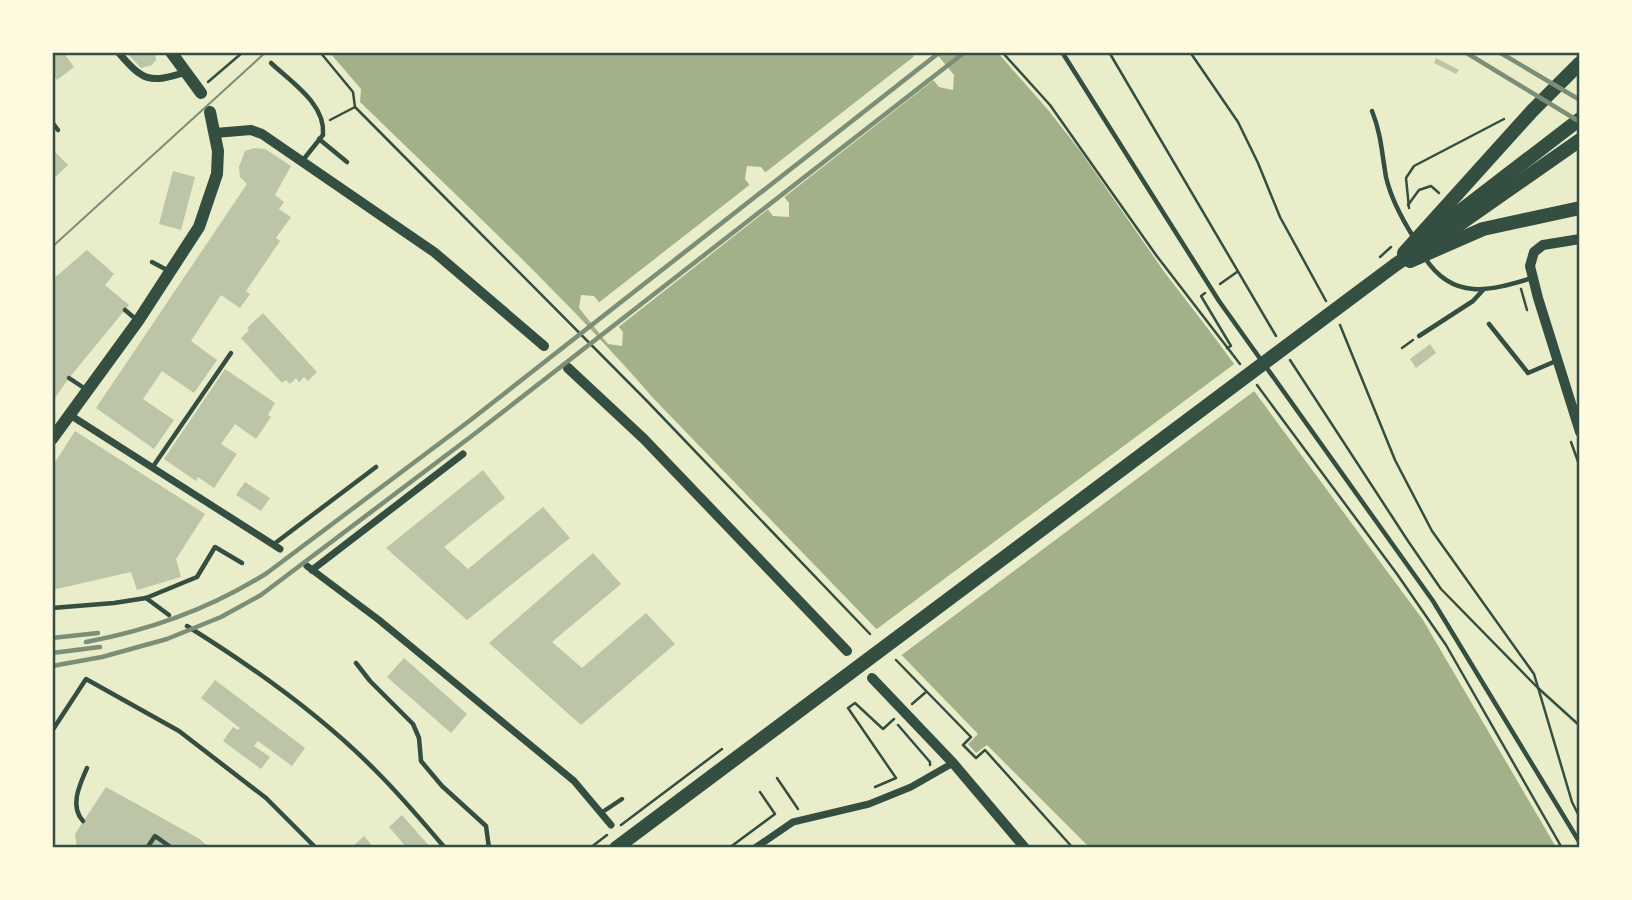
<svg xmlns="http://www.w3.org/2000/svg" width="1632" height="900" font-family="'Alegreya Sans',sans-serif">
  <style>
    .water { fill: #a3b18a; fill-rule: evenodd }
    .pier { fill: #e9edc9 }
    .building { fill: #bcc5a7 }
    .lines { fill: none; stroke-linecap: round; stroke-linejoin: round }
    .path { stroke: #344e41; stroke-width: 2.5 }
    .service { stroke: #344e41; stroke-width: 4.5 }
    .minor { stroke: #344e41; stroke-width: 7 }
    .tertiary { stroke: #344e41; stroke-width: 10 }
    .secondary { stroke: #344e41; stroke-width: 12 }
    .primary { stroke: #344e41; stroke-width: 14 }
    .tram { stroke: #7c8e77; stroke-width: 2 }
    .rail { stroke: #7c8e77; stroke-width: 4.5 }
    .neatline { fill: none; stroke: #344e41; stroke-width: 2.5 }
  </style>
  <rect width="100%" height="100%" fill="#e9edc9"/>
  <path class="water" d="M 330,53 L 911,53 L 939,87 L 953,90 L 954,75 L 936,53 L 998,53 L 1049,111 L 1081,152 L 1165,273 L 1209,330 L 1423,620 L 1556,847 L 1089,847 L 987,745 L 976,753 L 968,744 L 978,734 L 654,399 C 563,294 460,199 360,102 L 361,89 ZM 747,166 L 761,167 L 789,203 L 789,217 L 773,216 L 745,179 ZM 581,295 L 594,296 L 623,332 L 622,346 L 608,344 L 579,308 Z"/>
  <g class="pier">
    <polygon points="917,54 936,78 782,199 762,175"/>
    <polygon points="752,183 771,207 616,329 597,304"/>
    <polygon points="1237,362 1257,389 899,657 874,631"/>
  </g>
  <g class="building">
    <polygon points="52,52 63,52 74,67 57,80 52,74"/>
    <polygon points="126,52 155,52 156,60 152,65 141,68"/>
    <polygon points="1436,58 1459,70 1456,74 1434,63"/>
    <polygon points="254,148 265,149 291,166 275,195 284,202 279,209 291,217 276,238 280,241 246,291 250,294 240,308 221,295 191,341 217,360 194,393 162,371 143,399 174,420 154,449 96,408 247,184 240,177 239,167 245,151"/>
    <polygon points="52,149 68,165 52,180"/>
    <polygon points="173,171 195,177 181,230 159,224"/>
    <polygon points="87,250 114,274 105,285 129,305 69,378 52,402 52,280"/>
    <polygon points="263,313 317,372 308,381 304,377 299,382 296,378 290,384 286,380 282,383 241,338 249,330 247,328"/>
    <polygon points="1430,344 1436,353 1416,368 1410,359"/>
    <polygon points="225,369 275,403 268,415 271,417 256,439 235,424 221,444 237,454 214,488 198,477 196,481 164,459"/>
    <polygon points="75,431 205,514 176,559 181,577 137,590 131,572 52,590 52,467"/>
    <polygon points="483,470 505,498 444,547 468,569 543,507 570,538 467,620 386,548"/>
    <polygon points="245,482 270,498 261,511 236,495"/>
    <polygon points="593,553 621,584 552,642 582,668 646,613 675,644 581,725 489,643"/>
    <polygon points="404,658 467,714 451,733 387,677"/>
    <polygon points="215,680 305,748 292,766 258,741 254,746 270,757 261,769 223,741 233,727 238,730 240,728 201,698"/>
    <polygon points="106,787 198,838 210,848 77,848 75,834"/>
    <polygon points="402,815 431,848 407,848 389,827"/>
    <polygon points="364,836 374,848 351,848"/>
  </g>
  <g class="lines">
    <g class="path">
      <polyline points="320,52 353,92 355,107 647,401 870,634"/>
      <polyline points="1002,52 1050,105 1156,255 1240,364"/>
      <polyline points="1109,52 1276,336"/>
      <polyline points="1190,52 1238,122 1258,163 1280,217 1326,301"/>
      <polyline points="208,82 243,52"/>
      <polyline points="330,120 355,107"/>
      <polyline points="1408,205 1419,190 1431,186 1439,193"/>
      <polyline points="1409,208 1406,178 1414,166 1504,119"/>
      <polyline points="1380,257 1391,247"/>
      <polyline points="1220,284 1237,272"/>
      <polyline points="1521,289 1527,310"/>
      <polyline points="1205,293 1201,296 1231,346 1227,348"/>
      <polyline points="1340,325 1395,460 1432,531 1534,674 1572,802 1580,818"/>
      <polyline points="1402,348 1413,340"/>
      <polyline points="1290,360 1408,541 1441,589 1537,687 1580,726"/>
      <polyline points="1257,385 1397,574 1446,645 1562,848"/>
      <polyline points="1571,442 1580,467"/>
      <polyline points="896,660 971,737 963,745 976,758 985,750 1073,848"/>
      <polyline points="912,704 926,692"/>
      <polyline points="898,725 930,762 930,765"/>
      <polyline points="777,778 798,809"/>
      <polyline points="875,787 896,778 848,708 855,703 883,729 894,719"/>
      <polyline points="621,825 722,749"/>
      <polyline points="590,848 607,835"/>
      <polyline points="729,848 775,814 760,792"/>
    </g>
    <g class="service">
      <polyline points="1062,52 1219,301 1433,601 1580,843"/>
      <path d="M 271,63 C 291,82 326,104 323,135 L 303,160"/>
      <path d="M 1372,111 C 1381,133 1382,154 1386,177 C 1391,199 1402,219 1414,238"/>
      <polyline points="52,122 58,130"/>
      <polyline points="319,139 347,162"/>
      <path d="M 1425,258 C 1453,301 1490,291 1532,278"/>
      <polyline points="152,262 167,270"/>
      <polyline points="125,310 138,321"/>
      <polyline points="1489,324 1528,373 1556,361"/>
      <polyline points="1419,336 1473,301 1483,290"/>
      <polyline points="69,378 87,390"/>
      <polyline points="152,468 231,353"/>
      <polyline points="274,544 376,467"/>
      <polyline points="146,598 169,615"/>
      <polyline points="52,608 114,603 146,598 197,577 215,547 242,563"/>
      <path d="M 187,626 C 253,667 323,717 377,772 C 401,796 423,822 445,848"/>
      <polyline points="356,663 370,681 413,724 419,738 421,761 442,786 486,826 489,848"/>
      <polyline points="52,731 86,679 179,731 266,798 316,848"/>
      <polyline points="601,813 622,799"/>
      <path d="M 83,821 C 69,806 80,784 87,768"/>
      <polyline points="147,848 155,836 172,848"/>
    </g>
    <g class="minor">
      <path d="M 118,52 C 143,81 149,84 186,72"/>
      <polyline points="70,415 280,549"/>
      <polyline points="307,566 379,620 574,781 611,825"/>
      <polyline points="312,570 463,454"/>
      <polyline points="755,848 793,822 869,804 911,787 953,763"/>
    </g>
    <g class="tertiary">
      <polyline points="215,133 251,130 262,134 434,252 544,346"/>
      <polyline points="1580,239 1543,245 1534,252 1530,266 1538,298 1580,432"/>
      <polyline points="568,368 644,439 847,651"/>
      <polyline points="872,678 953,763 1025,848"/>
    </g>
    <g class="secondary">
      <polyline points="171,52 201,93"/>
      <polyline points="52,439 138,321 199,227 217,174 218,151 210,112"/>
    </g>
    <g class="primary">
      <polyline points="1437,232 1451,218 1580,119"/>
      <polyline points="1404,253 1532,111 1580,63"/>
      <polyline points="1410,261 1483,229 1580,208"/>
      <polyline points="616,848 1395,265 1430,241 1457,226 1580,140"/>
    </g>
    <polyline class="tram" points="52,247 266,52"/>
    <g class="rail">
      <polyline points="1465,52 1580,122"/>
      <polyline points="1499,52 1580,100"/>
      <polyline points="52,638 98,633"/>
      <path d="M 86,642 C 152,630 210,609 267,573 L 468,422 L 940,52"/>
      <polyline points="52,653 100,647"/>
      <polyline points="52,666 102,657 167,639 221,617 261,595 477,432 965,52"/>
    </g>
  </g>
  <rect width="1632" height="900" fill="none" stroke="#fefae0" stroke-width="108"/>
  <rect x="54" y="54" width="1524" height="792" class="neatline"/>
</svg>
